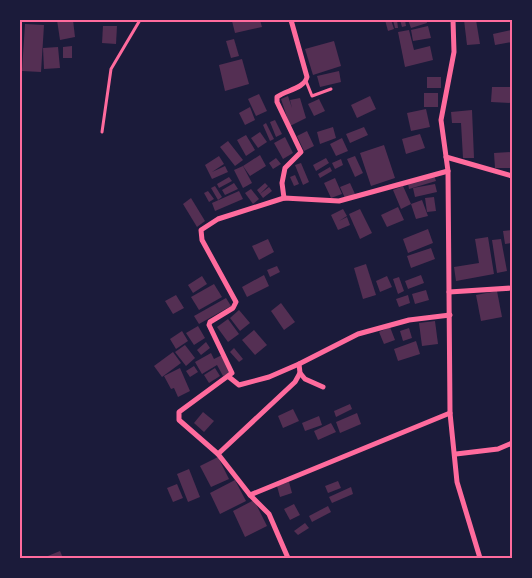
<svg xmlns="http://www.w3.org/2000/svg" width="532" height="578" font-family="Inter,sans-serif">
  <style>
    .building { fill: #542f53 }
    .lines { fill: none; stroke-linecap: round; stroke-linejoin: round }
    .service { stroke: #ff6b9d; stroke-width: 3 }
    .minor { stroke: #ff6b9d; stroke-width: 5 }
    .neatline { fill: none; stroke: #ff6b9d; stroke-width: 2 }
  </style>
  <rect width="100%" height="100%" fill="#1b1b3a"/>
  <g class="building">
    <polygon points="57,20 73,20 75,37 60,40"/>
    <polygon points="235,20 260,20 262,27 235,33 232,21"/>
    <polygon points="385,20 391,20 394,29 388,31"/>
    <polygon points="393,20 397,20 398,28 395,28"/>
    <polygon points="400,20 405,20 406,26 402,27"/>
    <polygon points="408,20 426,20 427,23 411,28"/>
    <polygon points="464,20 476,20 480,44 467,45"/>
    <polygon points="25,24 44,25 41,72 22,71"/>
    <polygon points="103,26 117,26 116,44 102,43"/>
    <polygon points="428,26 431,38 413,41 411,30"/>
    <polygon points="409,30 414,50 430,46 433,60 405,67 398,32"/>
    <polygon points="511,30 512,42 495,45 493,34"/>
    <polygon points="234,39 239,56 231,58 226,41"/>
    <polygon points="334,41 341,66 313,75 305,49"/>
    <polygon points="72,46 72,58 63,58 63,47"/>
    <polygon points="58,47 60,68 44,69 43,48"/>
    <polygon points="242,59 249,84 225,91 219,65"/>
    <polygon points="339,71 341,82 320,87 317,76"/>
    <rect x="427" y="77" width="14" height="11"/>
    <polygon points="492,87 512,87 512,103 491,102"/>
    <rect x="424" y="93" width="14" height="14"/>
    <polygon points="259,94 267,111 256,116 248,99"/>
    <polygon points="288,96 292,108 290,100 300,98 306,118 290,126 281,99"/>
    <polygon points="370,96 376,109 357,118 351,105"/>
    <polygon points="319,99 325,111 314,116 308,104"/>
    <polygon points="250,107 255,120 245,125 239,113"/>
    <polygon points="426,109 430,127 411,131 407,113"/>
    <polygon points="472,110 474,158 463,158 461,123 452,123 451,112"/>
    <polygon points="275,120 282,134 276,137 270,122"/>
    <polygon points="266,123 274,139 270,141 263,125"/>
    <polygon points="333,127 336,138 320,144 317,132"/>
    <polygon points="364,127 368,135 350,143 346,134"/>
    <polygon points="307,131 314,146 304,151 297,136"/>
    <polygon points="260,132 267,142 258,148 251,138"/>
    <polygon points="420,134 425,148 406,154 402,139"/>
    <polygon points="246,135 255,150 246,156 237,140"/>
    <polygon points="285,137 293,153 283,159 274,143"/>
    <polygon points="342,138 348,151 336,156 330,144"/>
    <polygon points="228,141 243,160 235,166 220,147"/>
    <polygon points="384,145 395,178 371,186 360,153"/>
    <polygon points="512,152 512,168 495,168 494,153"/>
    <polygon points="260,155 266,166 250,176 243,166"/>
    <polygon points="219,156 224,164 212,172 225,166 228,172 212,179 205,165"/>
    <polygon points="355,156 363,173 355,177 347,159"/>
    <polygon points="276,158 281,164 273,169 269,163"/>
    <polygon points="326,158 329,163 316,171 313,165"/>
    <polygon points="341,159 343,165 335,169 332,163"/>
    <polygon points="301,163 309,182 303,185 295,165"/>
    <polygon points="243,166 252,183 243,188 234,170"/>
    <polygon points="330,167 332,171 320,178 318,174"/>
    <polygon points="295,175 299,184 294,186 290,177"/>
    <polygon points="434,175 436,181 409,189 408,183"/>
    <polygon points="229,177 232,181 219,188 217,184"/>
    <polygon points="335,178 342,194 331,198 324,183"/>
    <polygon points="234,183 238,189 225,195 222,190"/>
    <polygon points="265,183 268,186 260,194 269,187 272,191 263,198 257,190"/>
    <polygon points="350,183 355,194 345,198 340,187"/>
    <polygon points="435,184 437,192 415,197 413,188"/>
    <polygon points="215,186 222,197 218,200 211,188"/>
    <polygon points="403,186 411,204 422,200 428,216 416,219 411,204 401,209 393,190"/>
    <polygon points="251,189 259,199 253,204 245,193"/>
    <polygon points="208,191 214,199 209,202 204,193"/>
    <polygon points="239,191 243,199 215,211 212,203"/>
    <polygon points="434,197 436,211 427,212 425,198"/>
    <polygon points="191,198 205,221 197,227 183,204"/>
    <polygon points="398,207 404,220 387,227 381,215"/>
    <polygon points="343,209 347,216 339,221 347,217 350,225 338,230 331,215"/>
    <polygon points="360,209 372,233 360,239 349,214"/>
    <polygon points="428,229 433,243 408,253 403,239"/>
    <polygon points="512,230 512,243 505,244 503,231"/>
    <polygon points="488,237 494,274 456,281 454,267 479,263 475,239"/>
    <polygon points="268,239 274,252 259,260 252,246"/>
    <polygon points="501,239 507,271 497,273 492,240"/>
    <polygon points="431,248 435,259 411,268 407,256"/>
    <polygon points="366,264 376,295 363,299 354,268"/>
    <polygon points="277,266 280,272 270,277 267,270"/>
    <polygon points="264,275 269,286 247,297 242,287"/>
    <polygon points="421,275 424,283 408,289 405,281"/>
    <polygon points="202,276 207,284 193,293 188,285"/>
    <polygon points="387,276 392,287 380,292 376,281"/>
    <polygon points="399,277 404,291 398,294 393,279"/>
    <polygon points="214,284 222,297 199,310 191,297"/>
    <polygon points="426,290 429,300 415,304 412,294"/>
    <polygon points="497,291 502,317 481,321 476,295"/>
    <polygon points="176,295 184,308 173,314 165,301"/>
    <polygon points="408,295 410,303 399,307 396,299"/>
    <polygon points="226,298 231,306 199,324 194,316"/>
    <polygon points="281,303 295,322 284,330 271,311"/>
    <polygon points="239,310 250,323 240,331 230,318"/>
    <polygon points="228,319 239,334 228,342 217,327"/>
    <polygon points="435,321 438,344 422,346 419,323"/>
    <polygon points="198,326 205,338 194,345 186,333"/>
    <polygon points="390,327 395,340 384,344 379,332"/>
    <polygon points="409,328 412,338 403,341 400,331"/>
    <polygon points="254,330 267,345 255,355 242,340"/>
    <polygon points="182,331 188,341 176,349 170,339"/>
    <polygon points="416,341 420,354 398,361 394,349"/>
    <polygon points="206,342 210,348 201,355 197,350"/>
    <polygon points="185,345 195,358 186,366 175,352"/>
    <polygon points="234,348 243,359 239,362 230,352"/>
    <polygon points="173,352 181,363 162,377 154,366"/>
    <polygon points="211,353 214,359 222,355 231,372 223,376 217,365 202,374 195,362"/>
    <polygon points="194,366 198,372 190,377 186,371"/>
    <polygon points="180,368 190,391 178,397 174,388 171,389 164,376"/>
    <polygon points="215,368 220,376 209,383 204,375"/>
    <polygon points="350,404 352,409 336,417 334,411"/>
    <polygon points="293,409 299,421 283,428 278,416"/>
    <polygon points="203,412 214,421 204,432 194,423"/>
    <polygon points="357,413 361,424 340,433 336,422"/>
    <polygon points="319,416 322,425 305,431 302,423"/>
    <polygon points="331,423 336,432 318,440 314,431"/>
    <polygon points="218,457 229,479 211,487 200,466"/>
    <polygon points="189,469 200,497 188,502 177,474"/>
    <polygon points="235,480 246,501 220,514 210,493"/>
    <polygon points="338,481 341,488 328,493 325,486"/>
    <polygon points="289,482 292,493 280,497 277,486"/>
    <polygon points="177,484 183,498 173,502 167,488"/>
    <polygon points="351,487 353,494 332,503 329,497"/>
    <polygon points="254,500 267,526 245,537 233,511"/>
    <polygon points="294,504 300,515 290,520 284,509"/>
    <polygon points="328,506 331,512 312,522 309,516"/>
    <polygon points="305,523 309,528 298,535 294,531"/>
    <polygon points="60,551 63,558 43,558"/>
  </g>
  <g class="lines">
    <g class="service">
      <polyline points="306,81 312,96 331,89"/>
      <polyline points="102,132 111,69 140,20"/>
    </g>
    <g class="minor">
      <polyline points="453,20 454,52 441,120 448,171 450,413 457,482 480,558"/>
      <polyline points="446,157 512,176"/>
      <path d="M 284,198 L 282,183 L 285,168 L 301,152 L 277,102 L 277,97 C 286,90 304,89 307,77 L 291,20"/>
      <polyline points="449,292 512,288"/>
      <polyline points="300,373 305,379 323,387"/>
      <polyline points="229,377 239,385 269,377 299,364"/>
      <polyline points="218,454 295,382 300,373 299,364 358,334 409,320 450,315"/>
      <polyline points="456,454 498,449 512,443"/>
      <polyline points="250,495 450,413"/>
      <polyline points="288,558 269,514 250,495 218,454 179,420 179,412 232,373 209,325 210,322 233,308 236,302 202,240 201,230 218,219 284,198 339,201 448,171"/>
    </g>
  </g>
  <rect width="532" height="578" fill="none" stroke="#1b1b3a" stroke-width="42"/>
  <rect x="21" y="21" width="490" height="536" class="neatline"/>
</svg>
